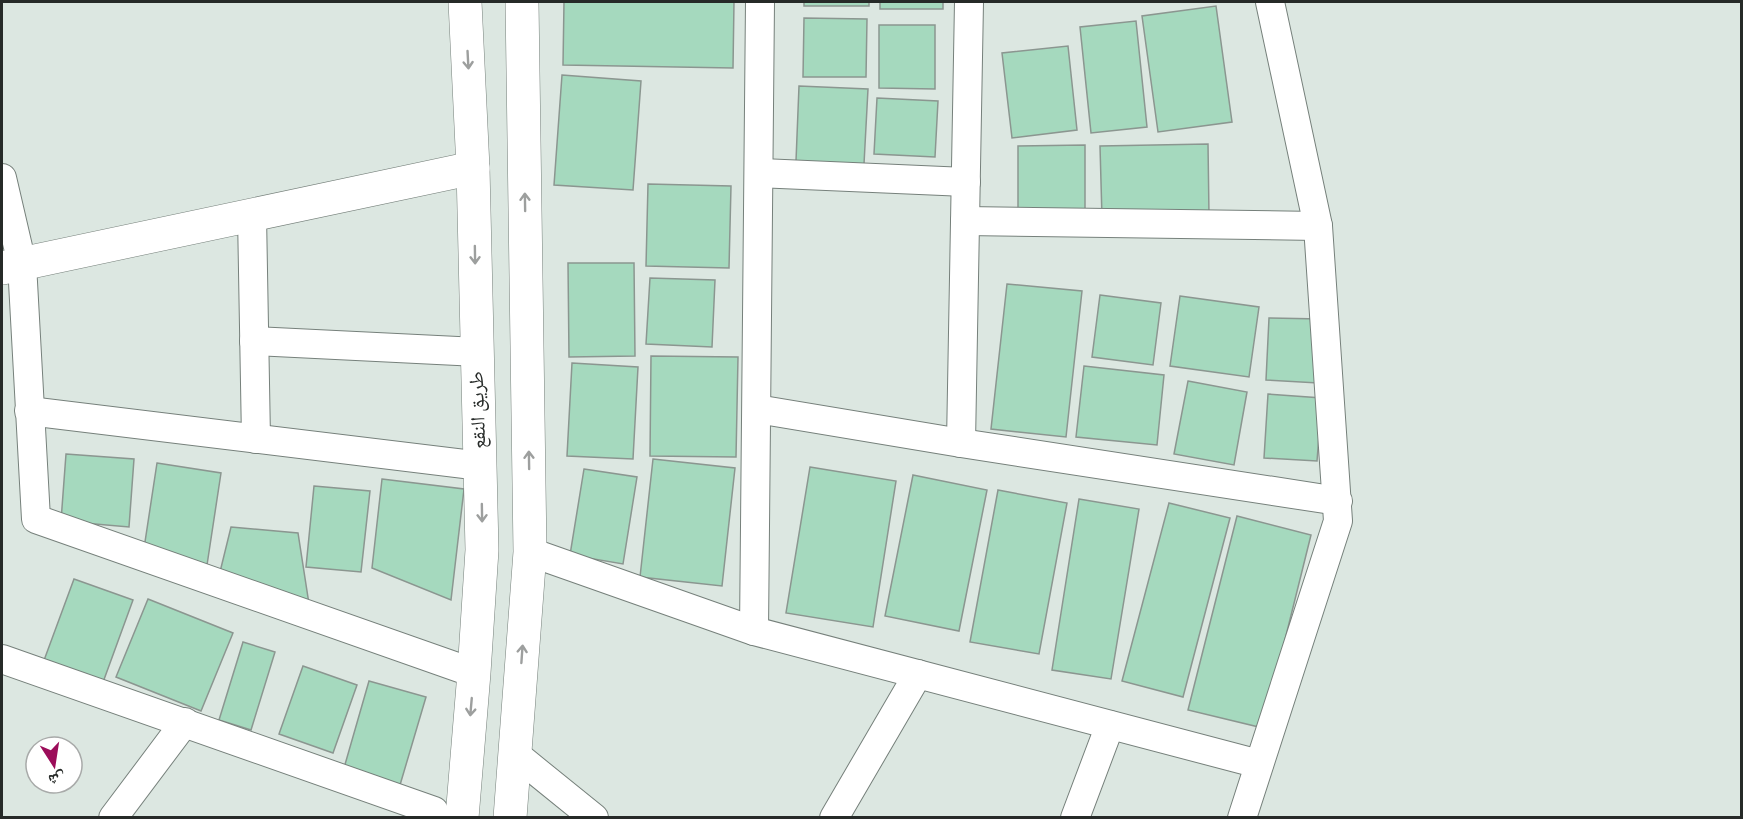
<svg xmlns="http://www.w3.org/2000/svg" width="1743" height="819" font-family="Overpass,'Noto Naskh Arabic',sans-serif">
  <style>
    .building { fill: #a5d9be; stroke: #8b9690; stroke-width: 1.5 }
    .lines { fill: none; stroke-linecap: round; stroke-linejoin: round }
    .minor-casing { stroke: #76807b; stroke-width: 30 }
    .tertiary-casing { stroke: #76807b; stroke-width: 34 }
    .minor { stroke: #fff; stroke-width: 28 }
    .tertiary { stroke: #fff; stroke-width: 33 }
    .oneway { stroke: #9d9f9e }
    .labels { text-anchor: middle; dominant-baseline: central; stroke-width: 6; stroke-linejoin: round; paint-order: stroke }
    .street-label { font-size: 20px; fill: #262a28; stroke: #fff }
  </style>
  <rect width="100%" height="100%" fill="#dce7e1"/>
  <g class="building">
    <polygon points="564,2 734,2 733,68 563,65"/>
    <rect x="804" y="2" width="65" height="4"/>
    <rect x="880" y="2" width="63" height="7"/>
    <polygon points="1216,6 1232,122 1158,132 1142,16"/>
    <polygon points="804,18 867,19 866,77 803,77"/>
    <polygon points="1136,21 1147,127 1091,133 1080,27"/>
    <polygon points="879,25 935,25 935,89 879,88"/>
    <polygon points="1068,46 1077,130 1012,138 1002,53"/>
    <polygon points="562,75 641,81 633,190 554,185"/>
    <polygon points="799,86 868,89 864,164 796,161"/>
    <polygon points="877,98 938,101 935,157 874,154"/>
    <polygon points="1208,144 1209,215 1102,218 1100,146"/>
    <polygon points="1085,145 1085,214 1018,214 1018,146"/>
    <polygon points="648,184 731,186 729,268 646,266"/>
    <polygon points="568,263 634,263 635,356 569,357"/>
    <polygon points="650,278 715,280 712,347 646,344"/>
    <polygon points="1007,284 1082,291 1066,437 991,429"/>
    <polygon points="1100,295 1161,303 1153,365 1092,357"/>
    <polygon points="1180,296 1259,307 1249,377 1170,366"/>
    <polygon points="1269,318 1321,319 1318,383 1266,380"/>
    <polygon points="651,356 738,357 736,457 650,456"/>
    <polygon points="572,363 638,367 633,459 567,456"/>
    <polygon points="1084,366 1164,375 1157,445 1076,437"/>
    <polygon points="1188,381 1247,392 1234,465 1174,454"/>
    <polygon points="1268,394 1322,398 1317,461 1264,458"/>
    <polygon points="66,454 134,459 129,527 61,521"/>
    <polygon points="653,459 735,468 722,586 640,577"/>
    <polygon points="157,463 221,473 207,565 143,555"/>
    <polygon points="810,467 896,481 873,627 786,613"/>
    <polygon points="584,469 637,477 623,564 570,555"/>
    <polygon points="913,475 987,490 959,631 885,616"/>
    <polygon points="382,479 464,489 451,600 372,568"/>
    <polygon points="314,486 370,491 361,572 306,567"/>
    <polygon points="998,490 1067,503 1039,654 970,642"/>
    <polygon points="1079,499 1139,509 1111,679 1052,670"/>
    <polygon points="1169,503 1230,518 1183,697 1122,681"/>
    <polygon points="1237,516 1311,535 1263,728 1188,710"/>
    <polygon points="231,527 298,533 309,604 219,576"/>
    <polygon points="74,579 133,600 102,685 43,663"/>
    <polygon points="148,599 233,633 201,711 116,677"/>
    <polygon points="243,642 275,652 251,730 219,720"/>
    <polygon points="303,666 357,685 333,753 279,734"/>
    <polygon points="369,681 426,697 400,785 344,768"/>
  </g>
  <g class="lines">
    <g class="minor-casing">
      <g id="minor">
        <polyline points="759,173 966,182"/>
        <polyline points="2,178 22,264 36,519 474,673"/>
        <polyline points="252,215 256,439"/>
        <polyline points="965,221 1318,226"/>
        <polyline points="254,341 478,352"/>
        <polyline points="757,409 961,443 1338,501"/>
        <polyline points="29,411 481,466"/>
        <polyline points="961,443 969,2"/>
        <polyline points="530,552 754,631 1259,764"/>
        <polyline points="754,631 760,2"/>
        <polyline points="2,659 434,811"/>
        <polyline points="515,754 594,818"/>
        <polyline points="113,818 185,722"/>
        <polyline points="834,818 918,674"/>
        <polyline points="1075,818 1110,725"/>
        <polyline points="1242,818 1338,521 1318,226 1270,2"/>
      </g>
    </g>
    <g class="tertiary-casing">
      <g id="tertiary">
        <polyline points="2,268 473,168"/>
        <polyline points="462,818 474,673 482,550 473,168 465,2"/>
        <polyline points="510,818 530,552 522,2"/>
      </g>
    </g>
    <use href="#minor" class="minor"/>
    <use href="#tertiary" class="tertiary"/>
  </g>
  <defs><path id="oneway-shaft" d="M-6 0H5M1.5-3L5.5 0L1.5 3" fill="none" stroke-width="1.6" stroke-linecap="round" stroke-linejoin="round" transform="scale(1.5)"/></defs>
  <g class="oneway">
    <use href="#oneway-shaft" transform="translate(468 60) rotate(87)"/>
    <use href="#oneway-shaft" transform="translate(525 202) rotate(-91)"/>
    <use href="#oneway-shaft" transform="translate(475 255) rotate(89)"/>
    <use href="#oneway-shaft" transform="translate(529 460) rotate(-91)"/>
    <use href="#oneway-shaft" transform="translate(482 513) rotate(89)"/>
    <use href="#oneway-shaft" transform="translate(522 654) rotate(-86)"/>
    <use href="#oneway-shaft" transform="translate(471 707) rotate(95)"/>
  </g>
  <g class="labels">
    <g class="street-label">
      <text transform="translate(479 410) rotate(-92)">طريق النقع</text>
    </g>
  </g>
  <rect width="1743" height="819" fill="none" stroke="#262a28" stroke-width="6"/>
  <g transform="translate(54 765) rotate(168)"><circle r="28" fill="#ffffff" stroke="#a8aaa9" stroke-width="1.5"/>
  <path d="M0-4.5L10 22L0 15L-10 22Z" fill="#9c0d5a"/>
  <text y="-9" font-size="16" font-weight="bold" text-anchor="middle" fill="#262a28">ش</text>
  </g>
</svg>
